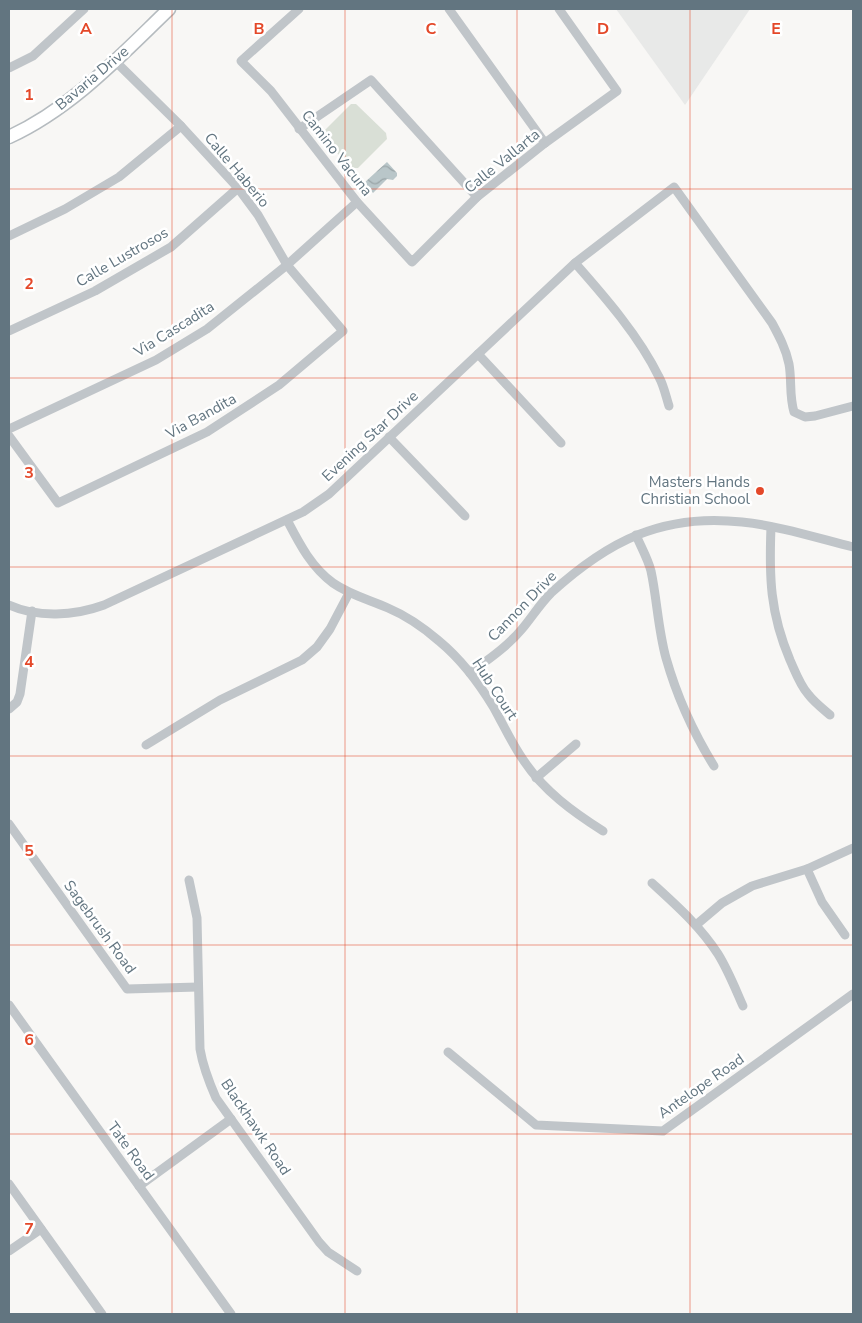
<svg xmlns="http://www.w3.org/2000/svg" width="862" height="1323" font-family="'Nunito Sans',sans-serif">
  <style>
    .built { fill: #e8e9e8 }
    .pitch { fill: #d9dfd6 }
    .water { fill: url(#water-waves) }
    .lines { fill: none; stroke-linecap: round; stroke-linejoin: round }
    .secondary-casing { stroke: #b5bbbf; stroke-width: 15 }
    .street { stroke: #c0c5c9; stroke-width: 9 }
    .secondary { stroke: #fff; stroke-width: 12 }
    .grid { fill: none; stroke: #e44829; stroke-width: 1; stroke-opacity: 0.55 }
    .poi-dot { fill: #e44829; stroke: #fff; stroke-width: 2 }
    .labels { text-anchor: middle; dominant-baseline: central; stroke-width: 5; stroke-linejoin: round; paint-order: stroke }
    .street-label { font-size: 15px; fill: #627580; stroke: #fff }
    .poi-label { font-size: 15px; fill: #627580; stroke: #fff; text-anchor: end }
    .grid-label { font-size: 16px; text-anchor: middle; font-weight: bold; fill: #e44829; stroke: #fff; stroke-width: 5; stroke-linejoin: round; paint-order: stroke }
  </style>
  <defs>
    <pattern id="water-waves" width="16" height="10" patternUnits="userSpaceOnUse" patternTransform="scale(1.25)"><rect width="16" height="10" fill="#b9c6c9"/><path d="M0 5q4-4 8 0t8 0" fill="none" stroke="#9aa5a8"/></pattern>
  </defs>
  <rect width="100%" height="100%" fill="#f8f7f5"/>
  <polygon class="built" points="616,9 750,9 685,105"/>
  <polygon class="pitch" points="351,104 356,104 386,133 387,139 358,168 352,168 322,138 322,133"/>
  <polygon class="water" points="387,162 397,173 397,176 393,180 387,179 373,193 364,183"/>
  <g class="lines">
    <g class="secondary-casing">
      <path id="secondary" d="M 9,137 C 72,108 120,56 169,9"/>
    </g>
    <g class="street">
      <polyline points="299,9 241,61 271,91 357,202 412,262 477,197 545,143 617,91 559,9"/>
      <polyline points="449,9 545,143"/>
      <polyline points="9,68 33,56 84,9"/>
      <polyline points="299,129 371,80 477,197"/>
      <polyline points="9,236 65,209 119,177 181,126"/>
      <path d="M 575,263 C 605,297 639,336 659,377 C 664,386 666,397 669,406"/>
      <polyline points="9,331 95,291 171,247 238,188"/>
      <polyline points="478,354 561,443"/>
      <polyline points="9,429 156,360 207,329 287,265 357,202"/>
      <polyline points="9,436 58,503 207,432 279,385 343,331 287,265 258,215 238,188 181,126 115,61"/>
      <polyline points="389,437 465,516"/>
      <path d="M 287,520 C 299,543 311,567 333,583 C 350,595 370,600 388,608 C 407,616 424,628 439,641 C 462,660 479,683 494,708 C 504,726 512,744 524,761 C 544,791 573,812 603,831"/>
      <path d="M 771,527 C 769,577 770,613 790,660 C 795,671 800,685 808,694 C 814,702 823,709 830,715"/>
      <path d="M 636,535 C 641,547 648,559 651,571 C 657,599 658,629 666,658 C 677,697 693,732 714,766"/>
      <path d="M 9,605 C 38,618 74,616 104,605 L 303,512 L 329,494 L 575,263 L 674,187 L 772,323 C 779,336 786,349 789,364 C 792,381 789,395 794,412 L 805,417 L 815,416 L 853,406"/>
      <path d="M 470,673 C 489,659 508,646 522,629 C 532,617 540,604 551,593 C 608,541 663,513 742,522 C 780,526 817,538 853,547"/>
      <polyline points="9,709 17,702 20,694 32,611"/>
      <polyline points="146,745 220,700 302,660 317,647 330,629 349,593"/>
      <polyline points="536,778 576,744"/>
      <polyline points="9,824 127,989 198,987"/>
      <polyline points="807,869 822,902 845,935"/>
      <path d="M 189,880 L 197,918 L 200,1049 C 203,1067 209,1082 216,1098 L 319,1242 L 328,1252 L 357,1271"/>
      <path d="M 652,883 C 676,905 700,926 718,954 C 728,970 735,988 743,1006"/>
      <polyline points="696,925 722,903 752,886 807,869 853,848"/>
      <polyline points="9,1005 231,1314"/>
      <polyline points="448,1052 536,1125 663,1131 853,994"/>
      <polyline points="9,1184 102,1314"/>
      <polyline points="139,1186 231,1119"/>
      <polyline points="9,1251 41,1229"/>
    </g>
    <use href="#secondary" class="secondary"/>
  </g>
  <path class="grid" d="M 172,9 L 172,1314M 345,9 L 345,1314M 517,9 L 517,1314M 690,9 L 690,1314M 9,189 L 853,189M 9,378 L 853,378M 9,567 L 853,567M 9,756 L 853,756M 9,945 L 853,945M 9,1134 L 853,1134"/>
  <circle class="poi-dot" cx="760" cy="491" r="5"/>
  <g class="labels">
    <g class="street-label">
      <text transform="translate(92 78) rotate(-40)">Bavaria Drive</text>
      <text transform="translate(337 153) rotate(52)">Camino Vacuna</text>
      <text transform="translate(502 161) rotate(-39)">Calle Vallarta</text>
      <text transform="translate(237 170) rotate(50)">Calle Haberio</text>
      <text transform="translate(122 257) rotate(-30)">Calle Lustrosos</text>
      <text transform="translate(174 329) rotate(-32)">Via Cascadita</text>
      <text transform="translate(201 416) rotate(-29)">Via Bandita</text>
      <text transform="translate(370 436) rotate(-43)">Evening Star Drive</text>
      <text transform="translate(522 606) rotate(-46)">Cannon Drive</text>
      <text transform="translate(495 689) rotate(57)">Hub Court</text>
      <text transform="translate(100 927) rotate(54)">Sagebrush Road</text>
      <text transform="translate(701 1086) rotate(-35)">Antelope Road</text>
      <text transform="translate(256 1127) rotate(56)">Blackhawk Road</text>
      <text transform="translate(131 1151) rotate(54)">Tate Road</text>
    </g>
    <g class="poi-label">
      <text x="750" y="482">Masters Hands<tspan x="750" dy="17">Christian School</tspan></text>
    </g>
  </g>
  <g class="grid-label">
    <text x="86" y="34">A</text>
    <text x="259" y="34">B</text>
    <text x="431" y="34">C</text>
    <text x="603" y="34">D</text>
    <text x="776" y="34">E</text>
    <text x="29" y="100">1</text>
    <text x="29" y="289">2</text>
    <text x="29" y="478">3</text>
    <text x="29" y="667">4</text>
    <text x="29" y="856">5</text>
    <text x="29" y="1045">6</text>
    <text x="29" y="1234">7</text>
  </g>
  <rect width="862" height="1323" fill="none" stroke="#627580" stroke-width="20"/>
</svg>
